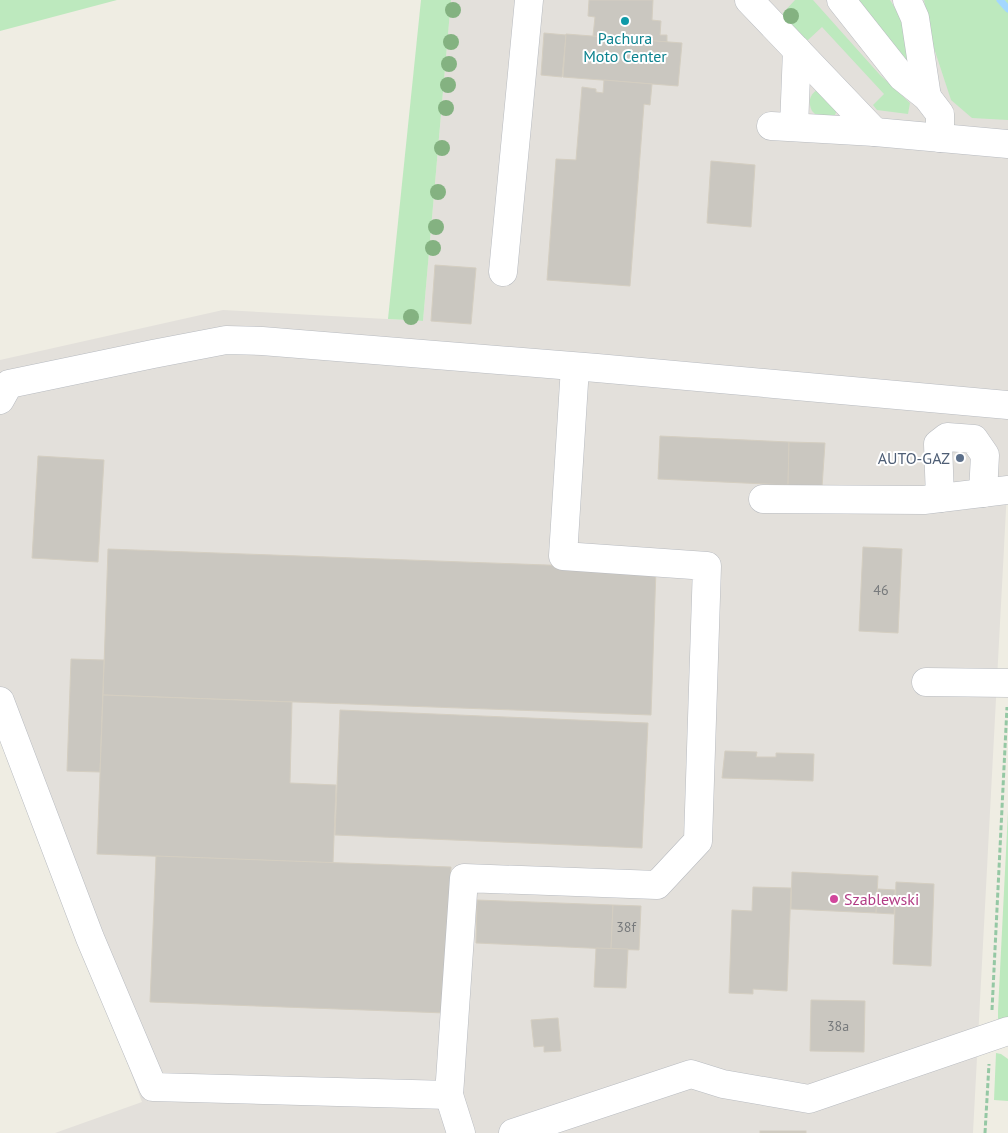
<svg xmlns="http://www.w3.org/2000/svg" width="1008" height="1133" font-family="'PT Sans',sans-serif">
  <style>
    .industrial { fill: #e3e0db }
    .green { fill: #bde9be }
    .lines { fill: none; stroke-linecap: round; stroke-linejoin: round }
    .stream { stroke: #a3d7ff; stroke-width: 7 }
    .building { fill: #cac7c0; stroke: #d4cec1 }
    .minor-casing { stroke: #b8bbc0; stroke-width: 29 }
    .path { stroke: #95c8a4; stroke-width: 3; stroke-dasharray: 5 2.5; stroke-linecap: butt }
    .minor { stroke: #fff; stroke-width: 28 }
    .tree { fill: #84b281 }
    .culture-dot { fill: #0f9aa8; stroke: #fff; stroke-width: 2 }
    .service-dot { fill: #5c6f8a; stroke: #fff; stroke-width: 2 }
    .hotel-dot { fill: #d1479c; stroke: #fff; stroke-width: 2 }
    .labels { text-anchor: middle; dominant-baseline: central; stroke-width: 4; stroke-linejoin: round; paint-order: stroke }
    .number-label { font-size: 14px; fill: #777a7c }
    .culture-label { font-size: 16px; fill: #0d838f; stroke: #fff }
    .service-label { font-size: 16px; fill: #4e5e75; stroke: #fff; text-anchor: end }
    .hotel-label { font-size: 16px; fill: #b23c85; stroke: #fff; text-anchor: start }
  </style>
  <rect width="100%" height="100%" fill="#efede3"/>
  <polygon class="industrial" points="451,0 950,0 1008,58 1008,472 973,1133 55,1133 142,1102 0,723 0,360 223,310 423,321"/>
  <g class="green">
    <polygon points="0,0 117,0 0,31"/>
    <polygon points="421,0 451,0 423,321 388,319"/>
    <polygon points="795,0 813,0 880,75 910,103 908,114 877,110 873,105 884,94 822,27 808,40 804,40 782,16 783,13"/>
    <path d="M 856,0 L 890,0 C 903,20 914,51 916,75 Z"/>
    <polygon points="924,0 1008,0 1008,120 972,118 951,100 932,42"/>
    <path d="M 817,90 L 837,110 L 835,115 L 816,115 L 812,111 C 808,103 809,95 817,90 Z"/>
    <polygon points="1008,811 1008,1024 998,1030 998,1011"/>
    <polygon points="996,1053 1001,1054 1008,1059 1008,1101 994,1100"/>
  </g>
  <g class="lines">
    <polyline class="stream" points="1000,0 1008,9"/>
  </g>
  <g class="building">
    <polygon points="589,0 653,0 652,20 661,21 660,35 667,35 667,42 593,36 595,17 588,16"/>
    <polygon points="544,33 566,35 562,77 541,75"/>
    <polygon points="566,34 682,43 678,86 563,77"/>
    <polygon points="604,80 652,84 650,105 644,104 630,286 547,280 556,159 576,160 582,87 596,89 596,92 603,93"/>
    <polygon points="711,161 755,165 751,227 707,223"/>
    <polygon points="435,265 476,268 471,324 431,321"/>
    <polygon points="660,436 789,442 788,485 658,479"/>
    <polygon points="789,442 825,443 822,487 788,485"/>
    <polygon points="38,456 104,460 98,562 32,558"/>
    <polygon points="863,547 902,549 898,633 859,631"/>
    <polygon points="108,549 656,569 651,715 103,695"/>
    <polygon points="71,659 104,660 100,772 67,771"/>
    <polygon points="103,695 292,702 290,783 336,785 333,863 97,854"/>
    <polygon points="340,710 648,723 642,848 335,835"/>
    <polygon points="725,751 757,752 756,757 776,757 776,753 814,754 813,781 722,778"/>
    <polygon points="156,856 451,867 445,1013 150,1002"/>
    <polygon points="792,872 878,876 876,913 791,909"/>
    <polygon points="896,882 934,884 931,966 893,964"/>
    <polygon points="753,887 791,888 787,991 753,989 753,994 729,993 732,910 752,911"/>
    <polygon points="878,889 895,890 894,914 876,913"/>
    <polygon points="477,900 613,905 611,949 476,943"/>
    <polygon points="613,905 641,906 639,950 611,949"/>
    <polygon points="596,948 628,949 626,988 594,987"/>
    <polygon points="811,1000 865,1001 864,1052 810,1051"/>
    <polygon points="558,1018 561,1051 544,1052 544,1046 534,1047 531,1020"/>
    <rect x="760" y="1131" width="46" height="2"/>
  </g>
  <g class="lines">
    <g class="minor-casing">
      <g id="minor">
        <polyline points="749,0 875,132"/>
        <polyline points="841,0 902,77 927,97 940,114 940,138"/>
        <polyline points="907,0 915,18 927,97"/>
        <polyline points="771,126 875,132 1008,144"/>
        <polyline points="794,127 797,50"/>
        <polyline points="503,272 529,0"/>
        <polyline points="0,400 9,384 153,354 226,340 262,341 597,368 1008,405"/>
        <polyline points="940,498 938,444 947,437 974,439 985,455 983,493"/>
        <polyline points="763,499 924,500 1008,490"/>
        <polyline points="926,682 1008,683"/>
        <polyline points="0,701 90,938 153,1087 449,1095 464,878 657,885 698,841 707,566 563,556 575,367"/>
        <polyline points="449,1095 461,1133"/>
        <polyline points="513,1133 691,1074 723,1084 809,1099 1008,1031"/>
      </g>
    </g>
    <g class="path">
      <polyline points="992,1010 1007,707"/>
      <polyline points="985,1133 989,1064"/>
    </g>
    <use href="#minor" class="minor"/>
  </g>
  <g class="tree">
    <circle cx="453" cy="10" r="8"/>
    <circle cx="791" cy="16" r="8"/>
    <circle cx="451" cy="42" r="8"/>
    <circle cx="449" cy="64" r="8"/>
    <circle cx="448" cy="85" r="8"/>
    <circle cx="446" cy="108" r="8"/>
    <circle cx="442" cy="148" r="8"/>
    <circle cx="438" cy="192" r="8"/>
    <circle cx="436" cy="227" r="8"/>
    <circle cx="433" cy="248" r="8"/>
    <circle cx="411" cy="317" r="8"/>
  </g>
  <circle class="culture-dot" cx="625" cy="21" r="5"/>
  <circle class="service-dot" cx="960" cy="458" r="5"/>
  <circle class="hotel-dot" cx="834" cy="899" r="5"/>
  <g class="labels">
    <g class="number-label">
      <text x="881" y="590">46</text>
      <text x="626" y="927">38f</text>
      <text x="838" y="1026">38a</text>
    </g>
    <g class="culture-label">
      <text x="625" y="38">Pachura<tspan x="625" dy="18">Moto Center</tspan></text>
    </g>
    <g class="service-label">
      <text x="950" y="458">AUTO-GAZ</text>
    </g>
    <g class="hotel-label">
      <text x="844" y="899">Szablewski</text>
    </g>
  </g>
</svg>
